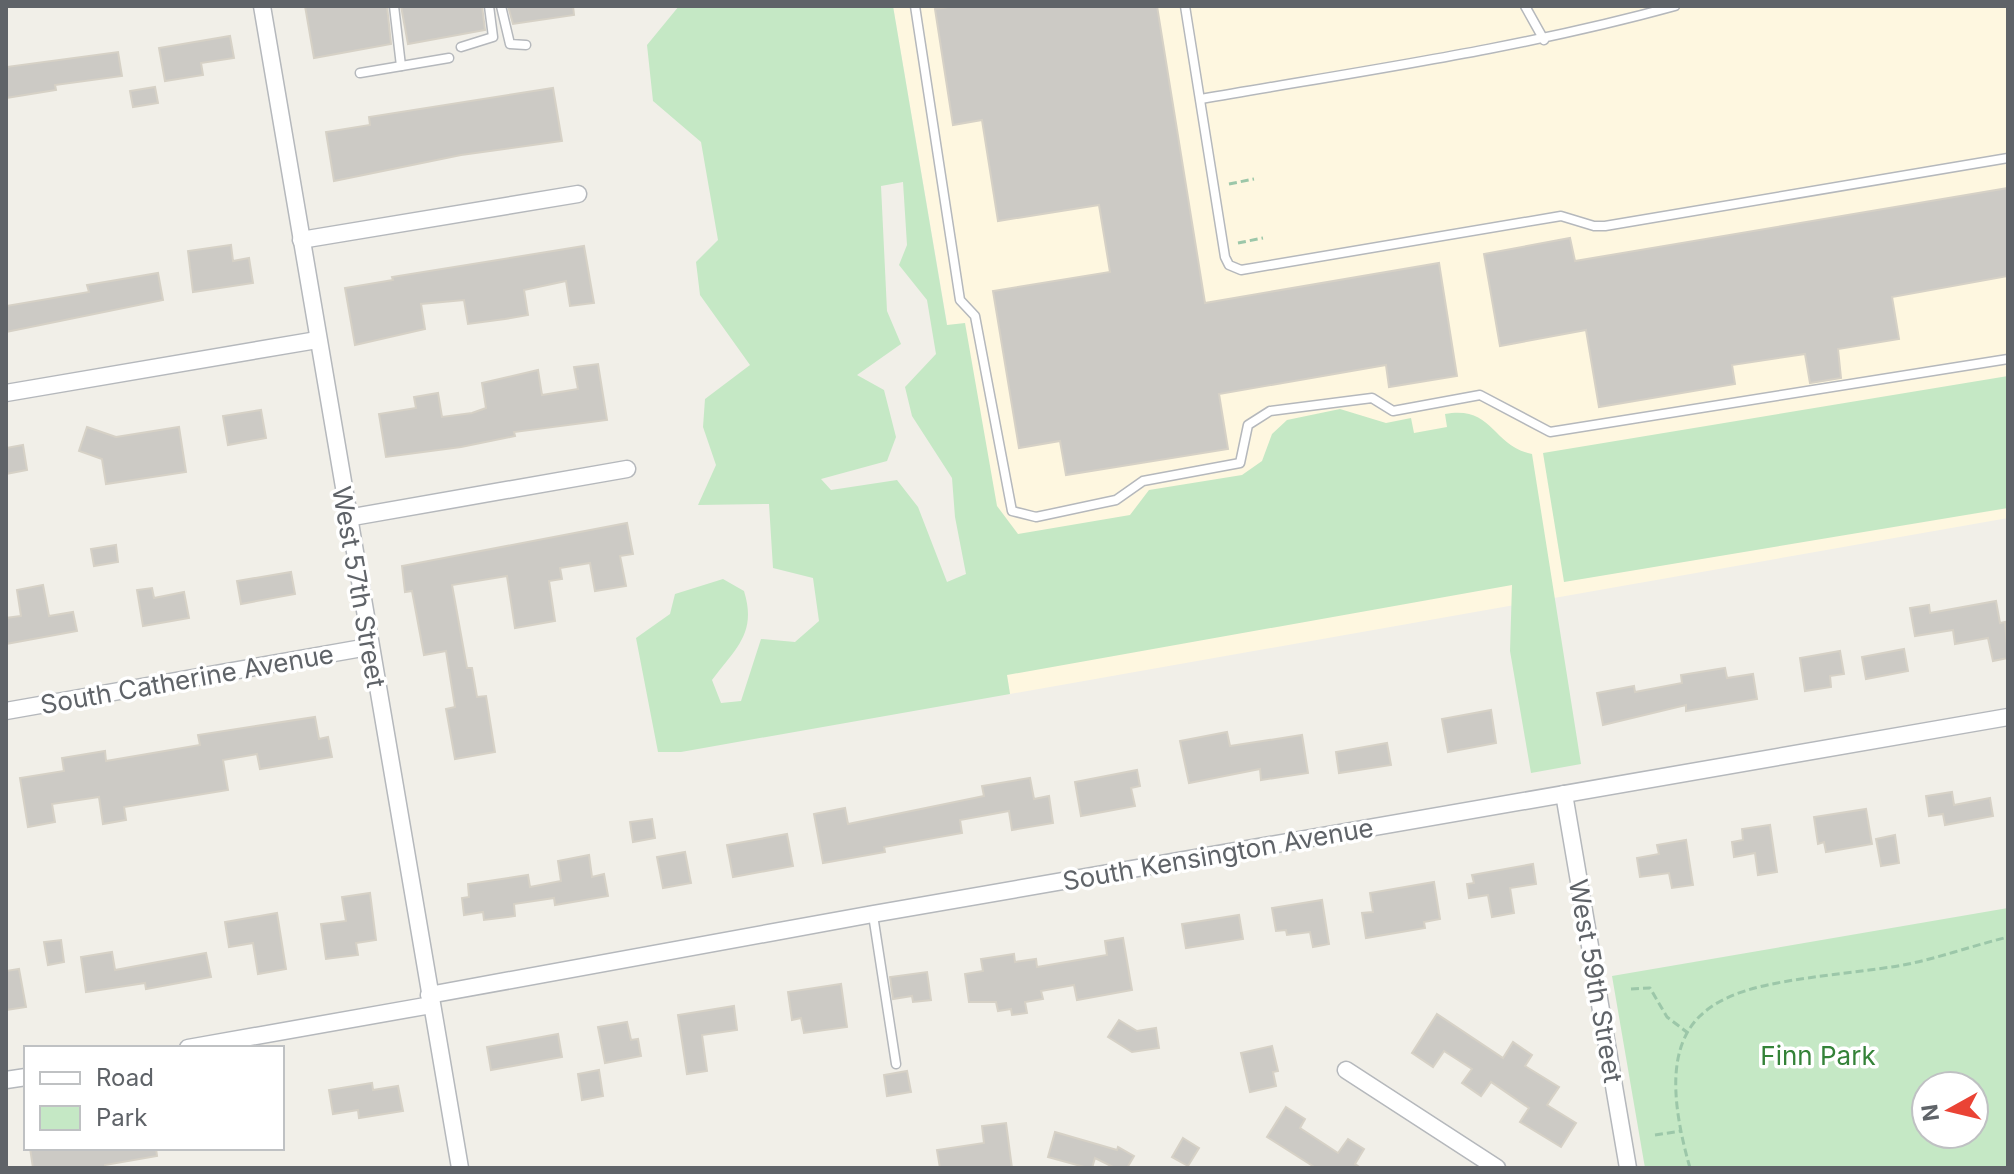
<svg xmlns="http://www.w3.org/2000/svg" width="2014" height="1174" font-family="Inter,sans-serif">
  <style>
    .commercial { fill: #fef7e0 }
    .green { fill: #c5e8c5; fill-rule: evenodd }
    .building { fill: #cccac5; stroke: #d6d1c6; stroke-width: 2 }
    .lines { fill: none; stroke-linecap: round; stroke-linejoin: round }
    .service-casing { stroke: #b5b8bc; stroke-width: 11 }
    .minor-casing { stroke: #b5b8bc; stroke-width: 19 }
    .path { stroke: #9cc7a9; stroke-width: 3; stroke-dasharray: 8 4; stroke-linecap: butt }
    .service { stroke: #fff; stroke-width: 8 }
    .minor { stroke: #fff; stroke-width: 16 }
    .labels { text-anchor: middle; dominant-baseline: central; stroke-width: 7; stroke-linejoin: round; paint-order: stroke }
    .street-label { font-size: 26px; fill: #5f6368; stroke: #fff }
    .park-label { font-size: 26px; fill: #348238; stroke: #fff }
  </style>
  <rect width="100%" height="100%" fill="#f1efe8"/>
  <polygon class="commercial" points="893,6 2008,6 2008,518 1010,694"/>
  <g class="green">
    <path d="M 679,6 L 893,6 L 947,325 L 965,323 L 997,506 L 1018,534 L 1130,515 L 1149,490 L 1242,475 L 1262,461 L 1272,434 L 1287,420 L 1340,409 L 1386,423 L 1411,418 L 1414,433 L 1447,427 L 1445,414 C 1493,405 1492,446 1532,454 L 1581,764 L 1531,773 L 1510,651 L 1512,585 L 1007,675 L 1010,694 L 681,752 L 658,752 L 636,638 L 670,614 L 675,594 L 723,579 L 744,591 C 757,633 736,648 712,680 L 721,703 L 741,701 L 761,639 L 795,642 L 819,621 L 813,578 L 773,568 L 769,504 L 698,505 L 716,465 L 703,427 L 705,399 L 750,365 L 700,295 L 696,262 L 718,240 L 701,142 L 653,101 L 647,45 ZM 903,182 L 907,245 L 899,265 L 927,300 L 936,354 L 905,387 L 912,416 L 952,478 L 955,517 L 966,574 L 947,582 L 918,507 L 897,480 L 831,490 L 821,479 L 887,461 L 896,437 L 884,390 L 857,375 L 901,344 L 887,311 L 881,186 Z"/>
    <polygon points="2008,376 2008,508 1564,582 1543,453"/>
    <path d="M 2008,908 L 2008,1168 L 1645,1168 L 1612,976 ZM 1974,1086 L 1974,1134 L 1926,1134 L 1926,1086 Z"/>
  </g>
  <g class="building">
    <polygon points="305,6 387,6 391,44 314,58"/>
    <polygon points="401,6 482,6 485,30 408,44"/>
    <polygon points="508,6 573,6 574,15 513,24"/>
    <polygon points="956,6 1157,6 1205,303 1439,263 1457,376 1389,387 1386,365 1219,394 1228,449 1066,475 1060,441 1019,448 993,291 1110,272 1099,205 998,221 982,120 953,125 935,9"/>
    <polygon points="230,36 234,58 201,63 203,75 165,81 159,48"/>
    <polygon points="118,52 122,76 55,85 56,90 6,98 6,67"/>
    <polygon points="155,87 158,103 133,107 130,91"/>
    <polygon points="553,88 562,141 461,155 334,181 326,132 370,125 369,117"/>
    <polygon points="2008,188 2008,276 1892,297 1899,339 1838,349 1841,378 1810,383 1805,354 1732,365 1735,384 1599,407 1586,330 1500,346 1484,254 1570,238 1575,261"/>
    <polygon points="231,245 233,261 249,258 253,283 193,292 188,251"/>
    <polygon points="584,246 594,303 570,306 566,281 524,290 528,315 505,319 468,324 464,300 421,304 425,329 355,345 345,288 393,280 392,277"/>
    <polygon points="158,273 163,300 6,332 6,306 89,292 87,285"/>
    <polygon points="598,364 607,420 514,432 515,436 461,447 386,457 379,414 416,408 414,397 438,393 442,417 472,413 486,408 482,383 538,370 542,395 578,389 574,367"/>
    <polygon points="261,410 266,438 228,445 223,416"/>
    <polygon points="87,427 116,437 179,427 186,472 106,484 102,459 79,451"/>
    <polygon points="23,445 27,470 6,474 6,448"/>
    <polygon points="627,523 633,554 620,556 626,586 595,591 590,563 560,568 562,579 549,581 555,621 515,628 507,576 452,585 467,668 472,668 477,697 486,696 495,752 455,759 446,709 455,707 446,651 424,655 412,591 405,592 402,566"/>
    <polygon points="116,545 118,562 94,566 91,549"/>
    <polygon points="291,572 295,594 241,604 237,581"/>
    <polygon points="43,585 49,616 73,612 77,631 6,644 6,618 21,616 17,590"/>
    <polygon points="152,588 154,598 184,592 189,618 143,626 137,590"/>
    <polygon points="1996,601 2000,623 2005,622 2008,658 1993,661 1988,638 1955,644 1953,630 1915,636 1910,608 1929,605 1930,613"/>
    <polygon points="1904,649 1908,671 1866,679 1862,657"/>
    <polygon points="1840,651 1844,674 1830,676 1831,687 1805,691 1800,658"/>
    <polygon points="1725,668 1727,678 1753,674 1757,699 1686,711 1686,705 1603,725 1597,693 1634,686 1635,692 1682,683 1681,675"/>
    <polygon points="1491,710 1496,743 1448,752 1442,719"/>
    <polygon points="315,717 319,739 328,737 332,757 260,769 257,754 223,760 228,790 124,807 126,820 103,824 99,797 52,804 55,822 28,827 20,778 64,771 62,758 105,751 106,761 200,745 198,735"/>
    <polygon points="1227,732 1230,746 1302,735 1308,773 1261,780 1260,769 1189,783 1180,741"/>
    <polygon points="1387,743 1391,765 1339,773 1336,752"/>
    <polygon points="1137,770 1140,786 1131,788 1135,806 1081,816 1075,782"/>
    <polygon points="1030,778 1034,799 1049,796 1053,823 1012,830 1009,811 960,820 962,833 884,847 885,852 823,863 814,814 845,808 848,824 984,796 982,786"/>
    <polygon points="1952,792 1954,805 1990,798 1993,816 1945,825 1943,814 1929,816 1926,796"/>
    <polygon points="1866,809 1872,844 1826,852 1824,842 1818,844 1814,817"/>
    <polygon points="652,819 655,838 633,842 630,822"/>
    <polygon points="1770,825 1777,872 1758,875 1755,853 1734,857 1732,842 1743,840 1742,829"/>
    <polygon points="787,834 793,866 733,877 727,845"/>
    <polygon points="1895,835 1899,863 1881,866 1876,839"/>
    <polygon points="1686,840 1693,885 1672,888 1669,873 1640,877 1637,858 1659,854 1657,845"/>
    <polygon points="685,852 691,883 663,888 657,857"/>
    <polygon points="589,855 592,877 604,874 608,896 555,905 554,898 514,904 515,916 484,920 483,912 464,915 462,898 469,897 468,884 528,875 530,887 561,881 558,861"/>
    <polygon points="1533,864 1536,884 1510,888 1514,913 1492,917 1488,895 1469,898 1467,884 1474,883 1472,875"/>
    <polygon points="1434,882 1440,919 1424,922 1425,928 1366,938 1362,913 1373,912 1370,893"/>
    <polygon points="370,893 376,940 356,943 358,955 326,959 321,924 346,921 342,897"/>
    <polygon points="1322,900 1329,944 1313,947 1310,932 1287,935 1286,930 1276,931 1272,908"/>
    <polygon points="277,913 286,969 258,974 253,943 229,947 225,922"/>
    <polygon points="1239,915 1243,939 1186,948 1182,924"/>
    <polygon points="1123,938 1132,990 1077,1000 1074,985 1041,991 1043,999 1025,1002 1027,1013 1012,1015 1011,1009 998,1011 996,1002 969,1002 965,974 983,971 981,959 1014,954 1015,962 1036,959 1037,967 1107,955 1105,941"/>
    <polygon points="61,940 64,962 48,965 44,942"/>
    <polygon points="112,952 115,970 206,953 211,977 146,989 145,983 86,992 81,957"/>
    <polygon points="19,969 26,1007 6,1010 6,971"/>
    <polygon points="927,972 931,1000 913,1002 912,996 893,999 890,977"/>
    <polygon points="841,984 847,1027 804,1033 801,1018 792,1020 788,992"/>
    <polygon points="734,1006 737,1030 702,1035 707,1071 687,1074 678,1015"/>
    <polygon points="1437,1014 1503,1058 1513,1042 1532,1055 1525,1066 1559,1087 1547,1105 1576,1123 1561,1147 1520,1122 1529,1108 1491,1082 1481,1096 1462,1083 1472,1069 1444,1051 1433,1067 1412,1053"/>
    <polygon points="1119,1020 1137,1031 1156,1028 1159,1048 1132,1052 1108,1037"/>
    <polygon points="627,1022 631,1040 638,1039 641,1056 605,1063 598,1027"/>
    <polygon points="558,1034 562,1057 491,1070 487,1047"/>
    <polygon points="1272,1046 1278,1071 1273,1072 1276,1086 1250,1092 1241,1053"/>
    <polygon points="599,1070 603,1096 582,1100 578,1074"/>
    <polygon points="907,1071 911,1092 887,1096 884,1075"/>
    <polygon points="372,1083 373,1090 398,1086 403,1111 359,1118 358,1110 333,1114 329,1090"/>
    <polygon points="1286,1107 1305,1119 1300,1128 1338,1153 1348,1139 1364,1149 1355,1164 1361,1168 1316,1168 1267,1137"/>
    <polygon points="1006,1123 1012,1168 940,1168 937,1150 984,1143 982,1126"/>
    <polygon points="1055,1132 1117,1150 1118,1147 1134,1156 1127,1168 1115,1168 1095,1158 1092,1168 1088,1168 1048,1157"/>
    <polygon points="1183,1138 1199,1148 1188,1166 1172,1157"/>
    <polygon points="30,1148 156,1148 157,1156 105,1165 105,1168 33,1168"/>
  </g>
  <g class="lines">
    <g class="service-casing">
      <g id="service">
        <polyline points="394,6 401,66"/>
        <polyline points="501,6 510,44 526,45"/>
        <polyline points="915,6 960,300 975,316 1012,511 1036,517 1116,500 1143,481 1240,463 1248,425 1270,411 1372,398 1393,411 1480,395 1550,432 2008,359"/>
        <polyline points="1185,6 1225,257 1229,265 1241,270 1561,216 1594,226 1605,226 2008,158"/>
        <polyline points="1525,6 1544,40"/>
        <polyline points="461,47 493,37 489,6"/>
        <polyline points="360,73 449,58"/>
        <path d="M 1201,99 C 1361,71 1519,49 1675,6"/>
        <polyline points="873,915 896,1064"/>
      </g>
    </g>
    <g class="minor-casing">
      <g id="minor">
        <polyline points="262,6 460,1168"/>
        <polyline points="301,240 578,194"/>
        <polyline points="6,393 317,340"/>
        <polyline points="347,518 627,469"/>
        <polyline points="6,711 368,647"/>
        <polyline points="1564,794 1628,1168"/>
        <polyline points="429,995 873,914 2008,717"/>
        <polyline points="188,1048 431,1005"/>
        <polyline points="1346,1070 1497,1168"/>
        <polyline points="6,1080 26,1077"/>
      </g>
    </g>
    <g class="path">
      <polyline points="1229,184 1254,179"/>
      <polyline points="1238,243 1263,238"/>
      <polyline points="1631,989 1650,988 1667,1017 1688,1033"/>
      <polyline points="1655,1135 1681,1131"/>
      <path d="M 1690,1168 C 1636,980 1743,988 1884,968 C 1926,963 1967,947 2008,937"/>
    </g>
    <use href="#service" class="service"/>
    <use href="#minor" class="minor"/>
  </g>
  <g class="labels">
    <g class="street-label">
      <text transform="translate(359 587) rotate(80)">West 57th Street</text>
      <text transform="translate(187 679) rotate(-10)">South Catherine Avenue</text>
      <text transform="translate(1218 854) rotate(-10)">South Kensington Avenue</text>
      <text transform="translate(1596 981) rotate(80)">West 59th Street</text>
    </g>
    <g class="park-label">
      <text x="1818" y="1055">Finn Park</text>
    </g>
  </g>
  <rect width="2014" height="1174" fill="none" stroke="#5f6368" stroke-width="16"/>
  <rect x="24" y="1046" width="260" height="104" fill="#ffffff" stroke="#bfc1c3" stroke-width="2"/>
  <rect x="40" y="1072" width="40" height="12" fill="#ffffff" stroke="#bfc1c3" stroke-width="2"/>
  <text x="96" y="1086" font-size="24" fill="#5f6368">Road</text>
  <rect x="40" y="1106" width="40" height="24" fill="#c5e8c5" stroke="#bfc1c3" stroke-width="2"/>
  <text x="96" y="1126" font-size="24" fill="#5f6368">Park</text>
  <g transform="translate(1950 1110) rotate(262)"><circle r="38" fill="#ffffff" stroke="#bfc1c3" stroke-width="2"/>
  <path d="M0-6L14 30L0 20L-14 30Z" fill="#ea4335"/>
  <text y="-12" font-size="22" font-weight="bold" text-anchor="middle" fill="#5f6368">N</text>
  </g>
</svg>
